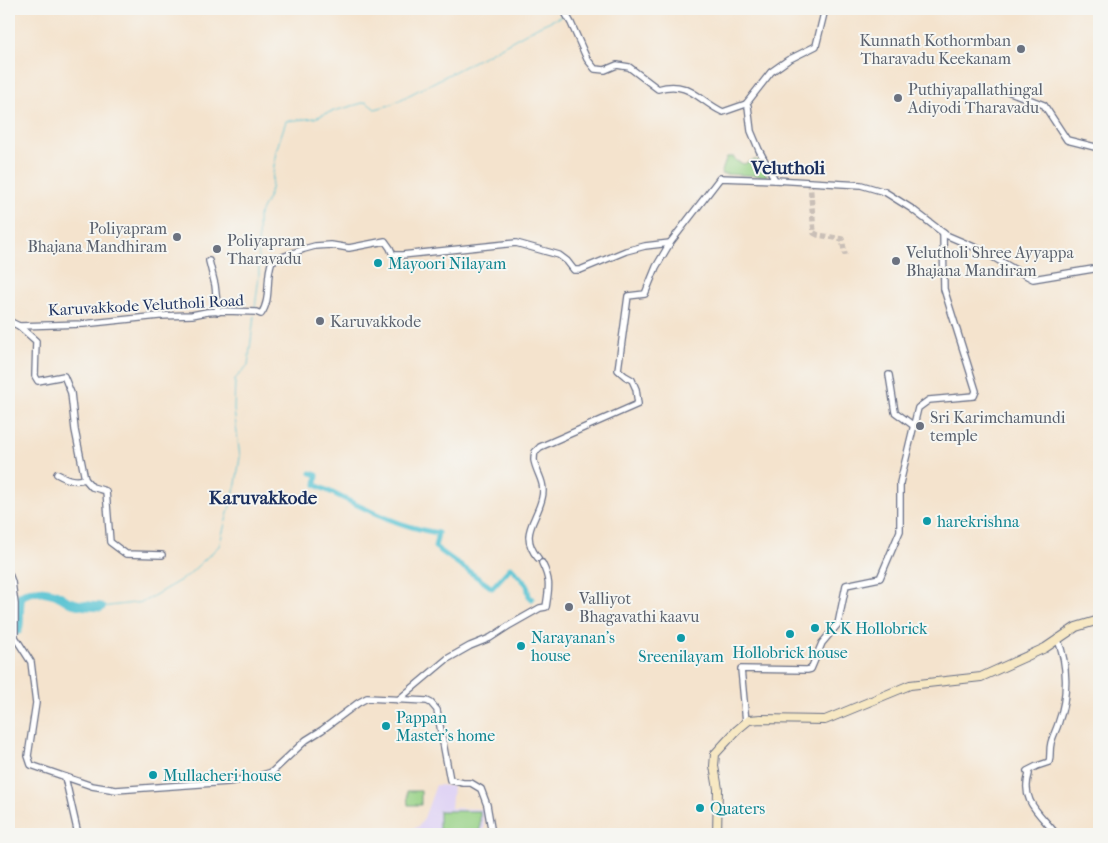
<svg xmlns="http://www.w3.org/2000/svg" width="1108" height="843" font-family="'IM FELL French Canon',serif">
  <style>
    .built { fill: #e0d4f4 }
    .green { fill: #97d185; stroke: #598072 }
    .lines { fill: none; stroke-linecap: round; stroke-linejoin: round }
    .stream { stroke: #57c2d2; stroke-width: 1 }
    .canal { stroke: #57c2d2; stroke-width: 5 }
    .river { stroke: #57c2d2; stroke-width: 9 }
    .street-tunnel { stroke: #c9bfb7; stroke-width: 5.5; stroke-dasharray: 5.5 3; stroke-linecap: butt }
    .street-casing { stroke: #676e85; stroke-width: 8 }
    .secondary-casing { stroke: #676e85; stroke-width: 10 }
    .street { stroke: #fff; stroke-width: 5.5 }
    .secondary { stroke: #f7e8c3; stroke-width: 8 }
    .worship-dot { fill: #6b7280; stroke: #f6f6f2; stroke-width: 2 }
    .culture-dot { fill: #0f9aa8; stroke: #f6f6f2; stroke-width: 2 }
    .labels { text-anchor: middle; dominant-baseline: central; stroke-width: 4; stroke-linejoin: round; paint-order: stroke }
    .worship-label { font-size: 16px; fill: #5b616d; stroke: #f6f6f2; text-anchor: start }
    .culture-label { font-size: 16px; fill: #0d838f; stroke: #f6f6f2; text-anchor: start }
    .street-label { font-size: 16px; fill: #1b2f5e; stroke: #f6f6f2 }
    .quarter-label { font-size: 19px; font-weight: bold; fill: #1b2f5e; stroke: #f6f6f2 }
  </style>
  <rect width="100%" height="100%" fill="#f6f6f2"/>
  <filter id="ink" filterUnits="userSpaceOnUse"><feTurbulence type="fractalNoise" baseFrequency=".02" numOctaves="2"/><feDisplacementMap in="SourceGraphic" scale="10" xChannelSelector="R" yChannelSelector="G"/><feConvolveMatrix kernelMatrix="1 2 1 2 8 2 1 2 1" color-interpolation-filters="sRGB"/></filter>
  <filter id="wash" filterUnits="userSpaceOnUse"><feTurbulence type="fractalNoise" baseFrequency=".0096" numOctaves="4" result="noise"/><feDisplacementMap in="SourceGraphic" scale="20" xChannelSelector="R" yChannelSelector="G"/><feGaussianBlur stdDeviation="1.12" result="paint"/><feColorMatrix in="noise" values="0 0 0 0 0 0 0 0 0 0 0 0 0 0 0 0 0 1.4 0 .05"/><feComposite in="paint" operator="in"/></filter>
  <g filter="url(#wash)">
    <rect width="100%" height="100%" fill="#f4e3cd"/>
    <polygon class="built" points="436,785 453,786 451,808 483,809 484,834 408,834 407,832 419,826 424,818"/>
    <g class="green">
      <polygon points="727,157 734,157 736,161 744,164 754,160 761,161 767,176 721,174"/>
      <polygon points="407,791 421,791 421,805 408,805"/>
      <rect x="439" y="811" width="41" height="23"/>
    </g>
    <g class="lines">
      <g class="stream">
        <polyline points="570,12 578,9"/>
        <polyline points="255,308 259,276 258,217 268,198 271,189 276,151 286,121 315,118 327,113 366,102 375,109 390,105 488,54 539,26 562,16"/>
        <polyline points="101,607 143,602 186,577 219,546 236,484 240,457 234,410 235,379 248,365 254,316"/>
      </g>
      <path class="canal" d="M 311,473 L 317,475 L 316,485 C 356,504 394,526 438,533 L 435,547 L 492,588 L 511,567 L 527,585 L 529,596 L 532,599"/>
      <path class="river" d="M 9,631 L 18,630 C 21,619 18,607 21,596 C 31,589 43,590 55,594 C 60,596 64,599 69,602 C 79,606 90,606 101,607"/>
    </g>
  </g>
  <g filter="url(#ink)">
    <g class="lines">
      <polyline class="street-tunnel" points="810,182 814,233 818,235 842,239 845,255"/>
      <g class="street-casing">
        <g id="street">
          <path d="M 563,9 L 571,23 L 587,59 L 595,69 L 605,70 L 617,65 L 629,67 L 658,89 C 689,80 698,100 723,112 L 746,104"/>
          <polyline points="825,9 816,46 788,60 771,72 746,104 748,106 751,131 759,150 775,180 861,185 885,192 912,209 946,235 981,250 1012,268 1033,279 1099,268"/>
          <polyline points="1005,90 1044,105 1067,140 1099,148"/>
          <polyline points="209,261 215,285 218,312"/>
          <path d="M 9,321 L 19,326 L 83,324 L 159,316 L 192,315 L 207,312 L 225,311 L 256,312 L 261,314 C 272,299 265,277 272,261 L 304,249 L 315,246 L 331,245 L 349,248 L 385,241 L 390,248 L 393,255 L 402,255 L 516,243 L 559,255 L 567,261 L 574,270 L 580,270 L 626,251 L 645,246 L 670,243"/>
          <polyline points="19,326 36,341 35,376 38,381 64,376 71,393 75,430 85,479 92,487 106,491 110,542 126,554 162,555"/>
          <polyline points="889,375 895,412 914,426"/>
          <path d="M 57,474 C 66,479 74,482 85,479"/>
          <path d="M 538,558 C 518,534 537,521 542,498 C 546,482 536,473 534,460 C 534,457 534,455 535,452 L 540,447 L 638,404 L 636,389 L 632,380 L 625,376 L 618,370 L 628,296 L 645,294 L 656,267 L 670,243 L 720,178 L 775,180"/>
          <polyline points="9,574 12,582 15,604 15,637 31,662 36,703 28,756 31,765 92,786 116,790 228,782 252,778 272,772 306,740 322,730 358,703 367,698 427,701 431,703 437,710 450,780 463,783 471,783 481,789 487,805 492,834"/>
          <path d="M 398,700 L 447,659 L 470,646 L 490,638 L 510,625 L 540,608 L 546,607 C 549,588 551,581 542,563"/>
          <polyline points="746,722 741,669 807,670 811,669 822,643 838,624 846,585 880,578 900,531 900,483 918,408 929,400 974,396 976,391 944,289 943,233"/>
          <polyline points="65,777 78,834"/>
          <path d="M 1056,834 C 1041,814 1020,802 1029,774 L 1027,771 L 1037,766 L 1049,762 C 1051,756 1049,751 1051,743 C 1053,735 1057,729 1059,721 C 1068,696 1068,665 1058,640"/>
        </g>
      </g>
      <g class="secondary-casing">
        <polyline id="secondary" points="717,834 718,789 714,766 715,754 737,730 749,720 761,719 825,720 910,685 981,677 1045,648 1076,627 1099,620"/>
      </g>
      <use href="#street" class="street"/>
      <use href="#secondary" class="secondary"/>
    </g>
  </g>
  <g class="worship-dot">
    <circle cx="1021" cy="49" r="5"/>
    <circle cx="898" cy="98" r="5"/>
    <circle cx="177" cy="237" r="5"/>
    <circle cx="217" cy="249" r="5"/>
    <circle cx="896" cy="261" r="5"/>
    <circle cx="320" cy="321" r="5"/>
    <circle cx="920" cy="426" r="5"/>
    <circle cx="569" cy="607" r="5"/>
  </g>
  <g class="culture-dot">
    <circle cx="378" cy="263" r="5"/>
    <circle cx="927" cy="521" r="5"/>
    <circle cx="815" cy="628" r="5"/>
    <circle cx="790" cy="634" r="5"/>
    <circle cx="681" cy="638" r="5"/>
    <circle cx="521" cy="646" r="5"/>
    <circle cx="386" cy="726" r="5"/>
    <circle cx="153" cy="775" r="5"/>
    <circle cx="700" cy="808" r="5"/>
  </g>
  <g class="labels">
    <g class="worship-label">
      <text x="1011" y="40" text-anchor="end">Kunnath Kothormban<tspan x="1011" dy="18">Tharavadu Keekanam</tspan></text>
      <text x="908" y="89">Puthiyapallathingal<tspan x="908" dy="18">Adiyodi Tharavadu</tspan></text>
      <text x="167" y="228" text-anchor="end">Poliyapram<tspan x="167" dy="18">Bhajana Mandhiram</tspan></text>
      <text x="227" y="240">Poliyapram<tspan x="227" dy="18">Tharavadu</tspan></text>
      <text x="906" y="252">Velutholi Shree Ayyappa<tspan x="906" dy="18">Bhajana Mandiram</tspan></text>
      <text x="330" y="321">Karuvakkode</text>
      <text x="930" y="417">Sri Karimchamundi<tspan x="930" dy="18">temple</tspan></text>
      <text x="579" y="598">Valliyot<tspan x="579" dy="18">Bhagavathi kaavu</tspan></text>
    </g>
    <g class="culture-label">
      <text x="388" y="263">Mayoori Nilayam</text>
      <text x="937" y="521">harekrishna</text>
      <text x="825" y="628">K K Hollobrick</text>
      <text x="531" y="637">Narayanan's<tspan x="531" dy="18">house</tspan></text>
      <text x="790" y="652" text-anchor="middle">Hollobrick house</text>
      <text x="681" y="656" text-anchor="middle">Sreenilayam</text>
      <text x="396" y="717">Pappan<tspan x="396" dy="18">Master's home</tspan></text>
      <text x="163" y="775">Mullacheri house</text>
      <text x="710" y="808">Quaters</text>
    </g>
    <g class="street-label">
      <text transform="translate(146 305) rotate(-3)">Karuvakkode Velutholi Road</text>
    </g>
    <g class="quarter-label">
      <text x="788" y="168">Velutholi</text>
      <text x="263" y="498">Karuvakkode</text>
    </g>
  </g>
  <rect width="1108" height="843" fill="none" stroke="#f6f6f2" stroke-width="30"/>
</svg>
